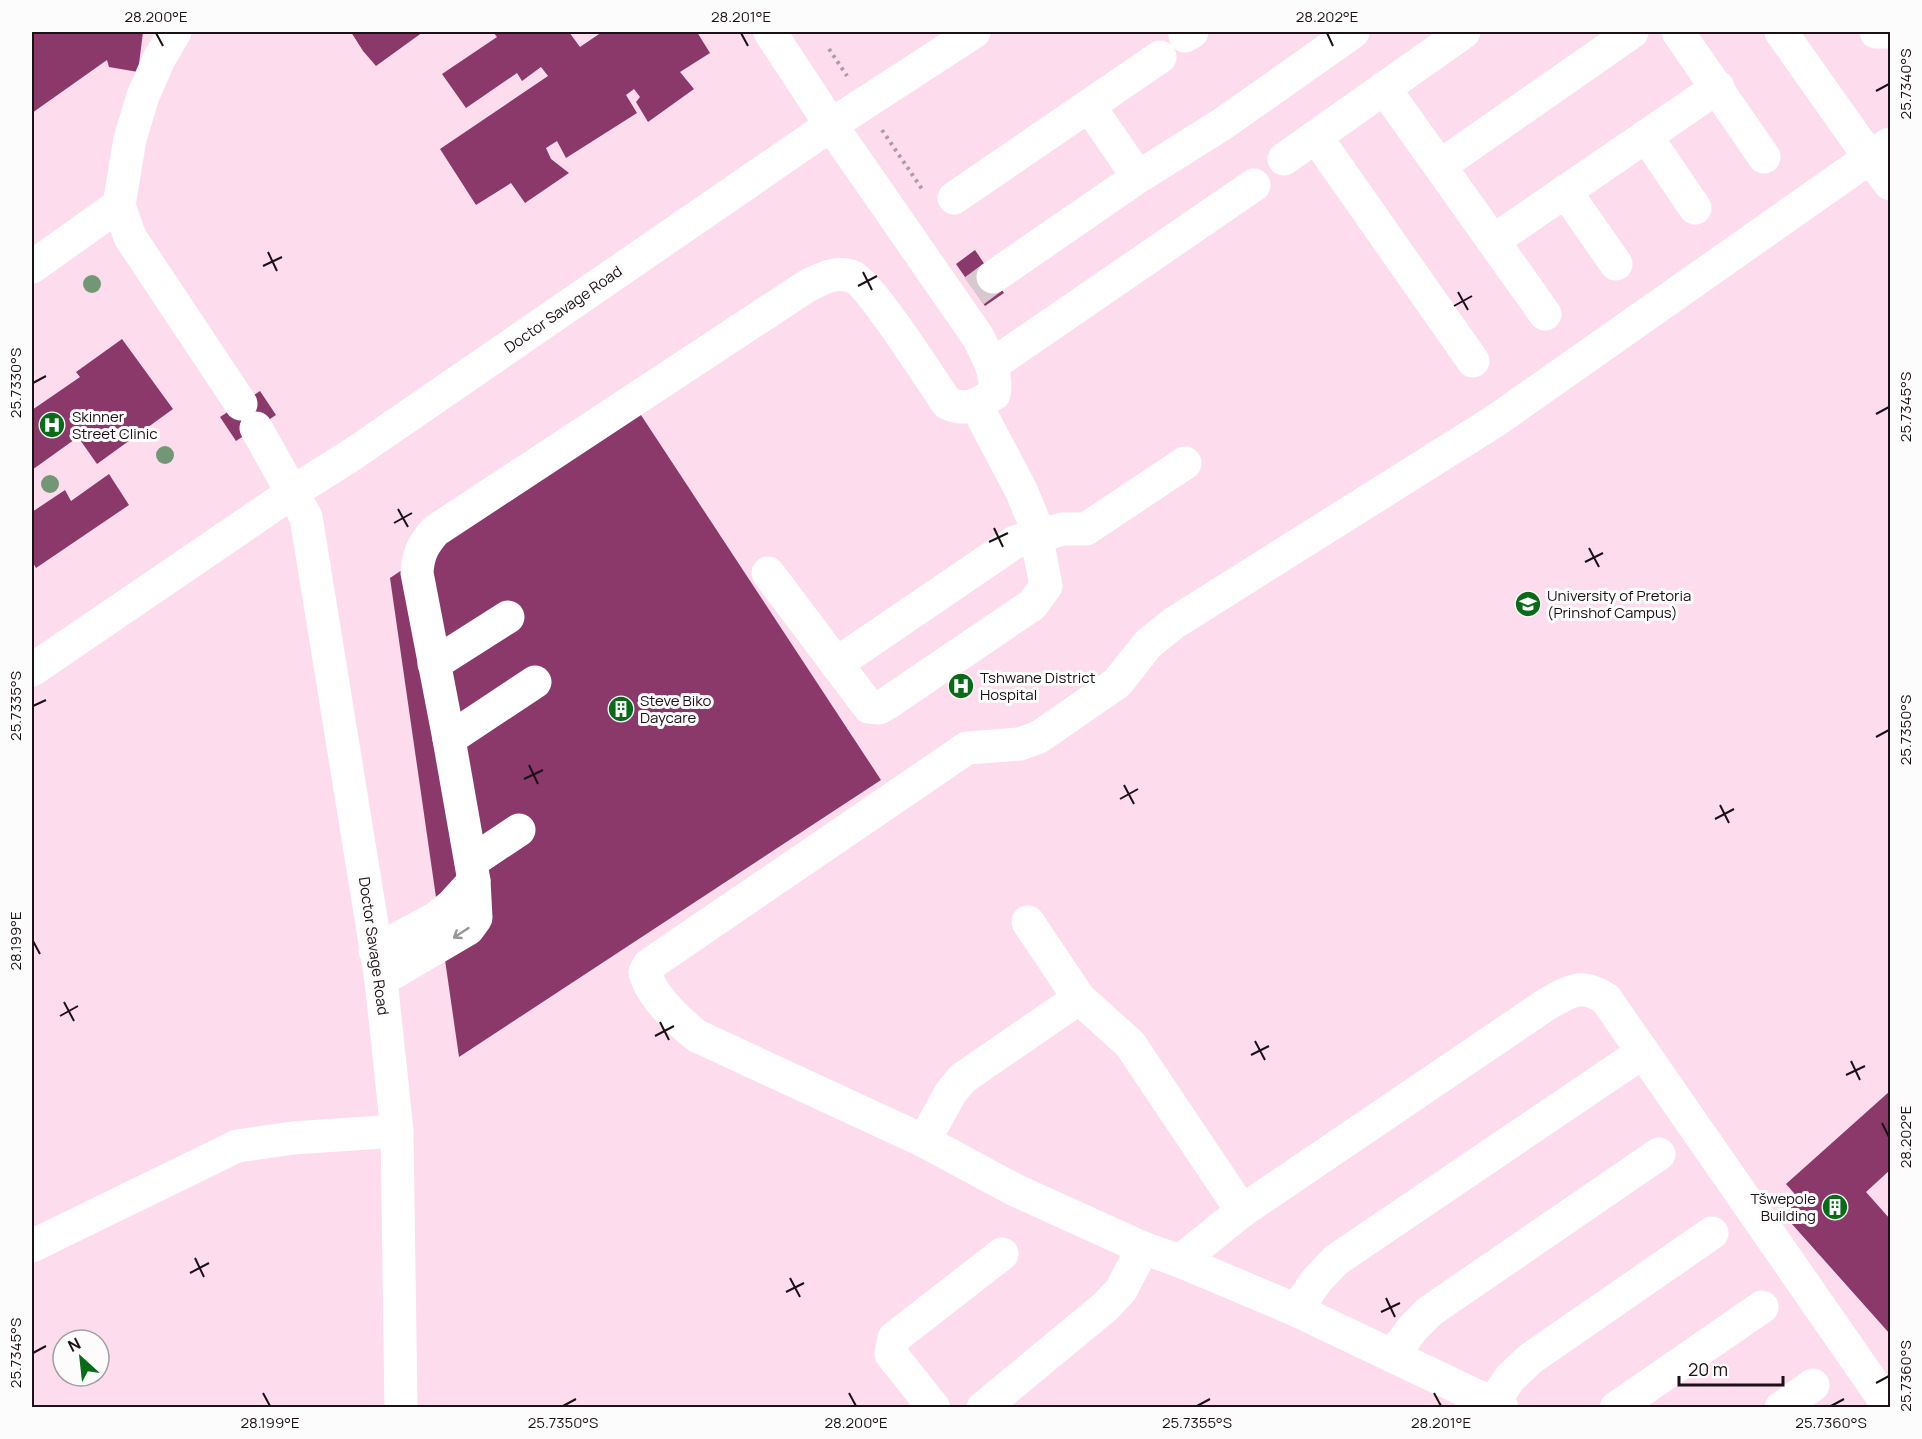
<svg xmlns="http://www.w3.org/2000/svg" width="1922" height="1439" font-family="Manrope,sans-serif">
  <style>
    .built { fill: #fddded; fill-rule: evenodd }
    .building { fill: #8a396a }
    .lines { fill: none; stroke-linecap: round; stroke-linejoin: round }
    .minor-tunnel { stroke: #dac8d1; stroke-width: 33; stroke-dasharray: 33 16; stroke-linecap: butt }
    .path { stroke: #ad9ca5; stroke-width: 4; stroke-dasharray: 3 4.5; stroke-linecap: butt }
    .minor { stroke: #fff; stroke-width: 33 }
    .tree { fill: #729775 }
    .oneway { stroke: #999497 }
    .ticks { fill: none; stroke: #1c1117; stroke-width: 2 }
    .labels { text-anchor: middle; dominant-baseline: central; stroke-width: 6; stroke-linejoin: round; paint-order: stroke }
    .street-label { font-size: 15px; fill: #1c1117; stroke: #fcfcfc }
    .poi-label { font-size: 15px; fill: #1c1117; stroke: #fcfcfc; text-anchor: start }
    .neatline { fill: none; stroke: #1c1117; stroke-width: 2 }
    .ticks-label { font-size: 15px; text-anchor: middle; fill: #1c1117 }
  </style>
  <rect width="100%" height="100%" fill="#fce8f2"/>
  <path class="built" d="M 32,32 L 1890,32 L 1890,1407 L 32,1407 ZM 63,1340 L 99,1340 L 99,1376 L 63,1376 Z"/>
  <g class="building">
    <polygon points="32,32 143,32 138,72 109,67 107,60 32,113"/>
    <polygon points="351,32 423,32 376,66 363,51"/>
    <polygon points="493,32 569,32 580,47 602,32 697,32 710,53 680,72 694,89 648,122 636,102 640,97 634,89 626,95 637,113 566,158 557,141 546,148 551,159 569,173 525,203 511,183 476,205 440,149 548,76 541,67 522,81 517,73 466,108 442,74 497,37"/>
    <polygon points="975,250 1004,293 985,306 956,264"/>
    <polygon points="122,339 173,409 97,464 78,437 32,470 32,410 80,377 76,372"/>
    <polygon points="260,391 276,415 236,441 220,417"/>
    <polygon points="639,412 881,780 459,1057 390,578"/>
    <polygon points="109,474 129,505 36,568 32,561 32,512 65,490 71,501"/>
    <polygon points="1890,1091 1890,1170 1866,1192 1890,1219 1890,1334 1783,1214 1800,1200 1786,1184"/>
  </g>
  <g class="lines">
    <polyline class="minor-tunnel" points="974,291 993,277"/>
    <g class="path">
      <polyline points="829,49 847,76"/>
      <polyline points="882,130 922,189"/>
    </g>
    <g class="minor">
      <polyline points="175,32 159,59 143,96 130,139 119,205 130,237 241,404"/>
      <polyline points="1678,32 1764,157"/>
      <polyline points="1781,32 1870,158 1890,184"/>
      <polyline points="1876,32 1890,32"/>
      <polyline points="1185,36 1192,32"/>
      <polyline points="1384,88 1545,314"/>
      <polyline points="1089,106 1138,177"/>
      <polyline points="1646,136 1695,208"/>
      <polyline points="1316,137 1473,361"/>
      <polyline points="1284,159 1464,32"/>
      <polyline points="1440,166 1632,32"/>
      <polyline points="1565,191 1616,264"/>
      <polyline points="954,198 1160,57"/>
      <polyline points="1493,241 1718,87"/>
      <polyline points="32,267 119,205"/>
      <polyline points="993,277 1138,177 1221,125 1353,32"/>
      <polyline points="992,365 1254,185"/>
      <polyline points="256,428 306,517 381,980 397,1131 401,1408"/>
      <polyline points="768,573 869,707 879,708 886,704 1032,605 1046,586 1033,519 1021,490 976,405"/>
      <polyline points="434,664 508,617"/>
      <polyline points="836,664 1015,542 1063,529 1086,529 1185,463"/>
      <polyline points="32,670 293,492 353,454 831,125 974,32"/>
      <polyline points="449,739 535,682"/>
      <polyline points="471,862 519,830"/>
      <polyline points="1028,922 1079,998 1130,1044 1242,1211"/>
      <polyline points="375,951 436,918 452,905 474,881"/>
      <path d="M 381,980 L 468,929 L 476,918 L 474,881 L 449,739 L 417,573 C 418,554 423,545 435,531 L 807,286 C 821,279 835,271 851,276 C 869,282 932,381 947,403 C 966,412 977,405 994,394 C 998,372 987,356 978,337 L 831,125 L 770,32"/>
      <polyline points="924,1141 951,1092 963,1078 1079,998"/>
      <polyline points="32,1246 237,1146 293,1138 397,1131"/>
      <path d="M 1180,1261 L 1242,1211 L 1547,1004 C 1571,991 1581,982 1606,999 L 1890,1408"/>
      <polyline points="1296,1310 1317,1280 1336,1260 1643,1052"/>
      <polyline points="1392,1356 1413,1328 1430,1311 1659,1154"/>
      <polyline points="1493,1403 1510,1378 1530,1359 1712,1233"/>
      <polyline points="934,1408 891,1354 894,1338 1002,1254"/>
      <polyline points="983,1408 1105,1307 1121,1290 1143,1248"/>
      <path d="M 1502,1408 L 1296,1310 L 1180,1261 L 1143,1248 L 1015,1190 L 924,1141 L 697,1036 C 679,1022 650,995 645,972 L 649,965 L 967,748 L 1020,744 L 1039,737 L 1117,683 L 1148,644 L 1174,623 L 1495,421 L 1889,144"/>
      <polyline points="1616,1408 1762,1307"/>
      <polyline points="1781,1408 1813,1385"/>
    </g>
  </g>
  <g class="tree">
    <circle cx="92" cy="284" r="9"/>
    <circle cx="165" cy="455" r="9"/>
    <circle cx="50" cy="484" r="9"/>
  </g>
  <defs><path id="oneway-shaft" d="M-6 0H5M1.5-3L5.5 0L1.5 3" fill="none" stroke-width="1.6" stroke-linecap="round" stroke-linejoin="round" transform="scale(1.5)"/></defs>
  <use class="oneway" href="#oneway-shaft" transform="translate(461 933) rotate(147)"/>
  <path class="ticks" d="M 156,33 L 163,46M 741,33 L 748,46M 1327,33 L 1333,46M 1876,91 L 1889,84M 268,252 L 277,271M 263,266 L 282,257M 863,272 L 872,290M 858,286 L 877,276M 1458,292 L 1468,310M 1454,306 L 1472,296M 33,383 L 46,376M 1876,414 L 1889,407M 398,509 L 408,527M 394,523 L 412,513M 994,528 L 1003,547M 989,542 L 1008,533M 1589,548 L 1599,567M 1585,562 L 1603,553M 33,706 L 46,700M 1876,737 L 1889,730M 529,765 L 538,784M 524,779 L 543,770M 1124,785 L 1134,804M 1120,799 L 1138,789M 1720,805 L 1729,823M 1715,819 L 1734,809M 33,941 L 40,954M 64,1002 L 74,1021M 60,1016 L 78,1006M 660,1022 L 669,1040M 655,1036 L 674,1026M 1255,1041 L 1265,1060M 1251,1055 L 1269,1046M 1851,1061 L 1860,1080M 1846,1075 L 1865,1066M 1882,1123 L 1889,1137M 195,1258 L 204,1277M 190,1273 L 209,1263M 790,1278 L 800,1297M 786,1292 L 804,1283M 1386,1298 L 1395,1317M 1381,1312 L 1400,1303M 33,1353 L 46,1346M 1876,1383 L 1889,1376M 263,1393 L 270,1406M 849,1393 L 856,1406M 1434,1393 L 1441,1406M 563,1406 L 576,1399M 1197,1406 L 1210,1399M 1831,1406 L 1844,1399"/>
  <defs>
    <g id="hospital-disc" transform="scale(1.35)"><circle r="9.5" fill="#086b17" stroke="#fcfcfc"/><path d="M-5-5h3v3.5h4V-5h3V5h-3V1.5h-4V5h-3Z" fill="#fff"/></g>
    <g id="university-disc" transform="scale(1.35)"><circle r="9.5" fill="#086b17" stroke="#fcfcfc"/><path d="M0-5L7-2L0 1L-7-2ZM-4 1L0 2.5L4 1V4Q0 6-4 4Z" fill="#fff"/></g>
    <g id="building-disc" transform="scale(1.35)"><circle r="9.5" fill="#086b17" stroke="#fcfcfc"/><path d="M-4-6H4V6H1V3H-1V6H-4ZM-2.5-4.3h1.7v1.8h-1.7ZM.8-4.3h1.7v1.8H.8ZM-2.5-1h1.7V.8h-1.7ZM.8-1h1.7V.8H.8Z" fill="#fff"/></g>
  </defs>
  <g fill-rule="evenodd">
    <use href="#hospital-disc" x="52" y="425"/>
    <use href="#university-disc" x="1528" y="604"/>
    <use href="#hospital-disc" x="961" y="686"/>
    <use href="#building-disc" x="621" y="709"/>
    <use href="#building-disc" x="1835" y="1207"/>
  </g>
  <g class="labels">
    <g class="street-label">
      <text transform="translate(563 309) rotate(-35)">Doctor Savage Road</text>
      <text transform="translate(374 946) rotate(82)">Doctor Savage Road</text>
    </g>
    <g class="poi-label">
      <text x="72" y="416">Skinner<tspan x="72" dy="17">Street Clinic</tspan></text>
      <text x="1547" y="595">University of Pretoria<tspan x="1547" dy="17">(Prinshof Campus)</tspan></text>
      <text x="980" y="677">Tshwane District<tspan x="980" dy="17">Hospital</tspan></text>
      <text x="640" y="700">Steve Biko<tspan x="640" dy="17">Daycare</tspan></text>
      <text x="1816" y="1198" text-anchor="end">Tšwepole<tspan x="1816" dy="17">Building</tspan></text>
    </g>
  </g>
  <rect width="1922" height="1439" fill="none" stroke="#fcfcfc" stroke-width="66"/>
  <g transform="translate(81 1358) rotate(333)"><circle r="28" fill="#fcfcfc" stroke="#a29ea0" stroke-width="1.5"/>
  <path d="M0-4.5L10 22L0 15L-10 22Z" fill="#086b17"/>
  <text y="-9" font-size="16" font-weight="bold" text-anchor="middle" fill="#1c1117">N</text>
  </g>
  <path d="M1679 1376v9h104v-9" fill="none" stroke="#1c1117" stroke-width="3"/>
  <text x="1688" y="1376" font-size="18" fill="#1c1117" stroke="#fcfcfc" stroke-width="4.5" paint-order="stroke">20 m</text>
  <rect x="33" y="33" width="1856" height="1373" class="neatline"/>
  <g class="ticks-label">
    <text x="156" y="22">28.200°E</text>
    <text x="741" y="22">28.201°E</text>
    <text x="1327" y="22">28.202°E</text>
    <text transform="translate(1906 84) rotate(-90)" y="5">25.7340°S</text>
    <text transform="translate(16 383) rotate(-90)" y="5">25.7330°S</text>
    <text transform="translate(1906 407) rotate(-90)" y="5">25.7345°S</text>
    <text transform="translate(16 706) rotate(-90)" y="5">25.7335°S</text>
    <text transform="translate(1906 730) rotate(-90)" y="5">25.7350°S</text>
    <text transform="translate(16 941) rotate(-90)" y="5">28.199°E</text>
    <text transform="translate(1906 1137) rotate(-90)" y="5">28.202°E</text>
    <text transform="translate(16 1353) rotate(-90)" y="5">25.7345°S</text>
    <text transform="translate(1906 1376) rotate(-90)" y="5">25.7360°S</text>
    <text x="270" y="1428">28.199°E</text>
    <text x="563" y="1428">25.7350°S</text>
    <text x="856" y="1428">28.200°E</text>
    <text x="1197" y="1428">25.7355°S</text>
    <text x="1441" y="1428">28.201°E</text>
    <text x="1831" y="1428">25.7360°S</text>
  </g>
</svg>
